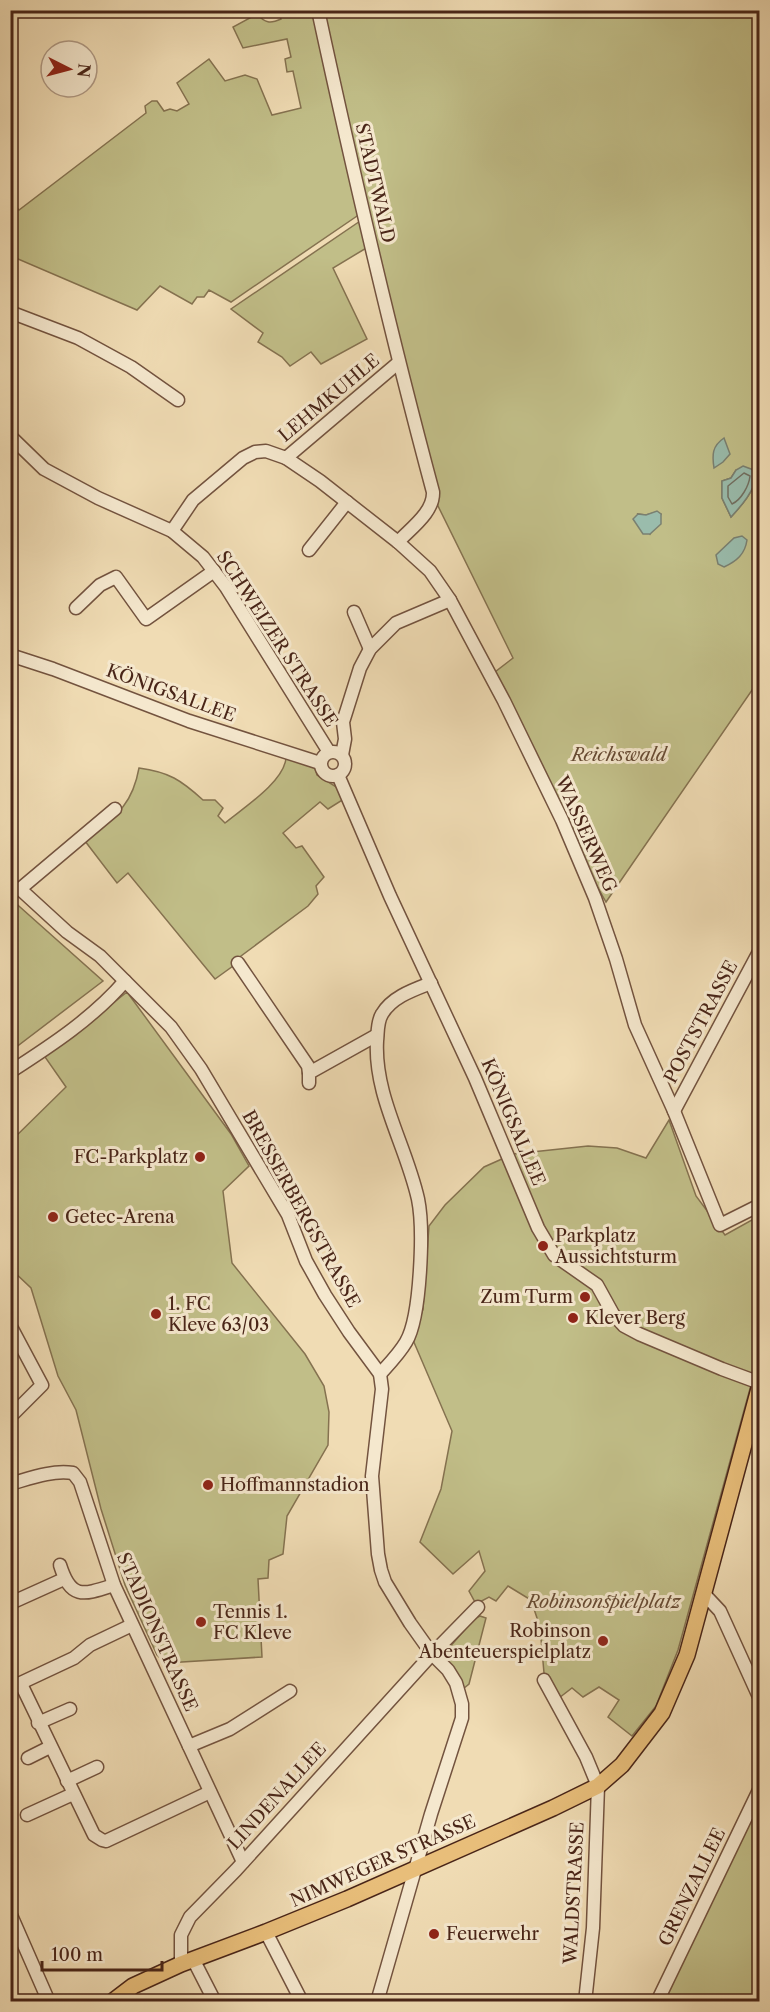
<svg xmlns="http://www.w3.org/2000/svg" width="770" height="2012" font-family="'Libre Caslon Text',serif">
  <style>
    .green { fill: #c1be88; stroke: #857250; stroke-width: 1.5; fill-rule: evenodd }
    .water { fill: #9abcac; stroke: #7a8071; stroke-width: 1.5 }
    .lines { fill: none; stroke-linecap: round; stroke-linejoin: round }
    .shore { stroke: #727062; stroke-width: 1.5 }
    .minor-casing { stroke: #73533f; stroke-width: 15 }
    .major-casing { stroke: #492518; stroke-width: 18 }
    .minor { stroke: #f5e8ce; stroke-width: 12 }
    .major { stroke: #e8be7a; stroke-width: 15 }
    .poi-dot { fill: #8f2418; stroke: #f5e8ce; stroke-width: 2 }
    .labels { text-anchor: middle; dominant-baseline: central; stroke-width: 6; stroke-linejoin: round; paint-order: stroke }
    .street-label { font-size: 18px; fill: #492518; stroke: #f5e8ce }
    .park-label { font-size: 18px; font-style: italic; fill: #674b34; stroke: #f5e8ce }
    .poi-label { font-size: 18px; fill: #492518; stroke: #f5e8ce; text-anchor: start }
  </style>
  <rect width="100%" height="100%" fill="#f0dcb4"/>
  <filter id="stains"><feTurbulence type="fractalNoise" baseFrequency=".00333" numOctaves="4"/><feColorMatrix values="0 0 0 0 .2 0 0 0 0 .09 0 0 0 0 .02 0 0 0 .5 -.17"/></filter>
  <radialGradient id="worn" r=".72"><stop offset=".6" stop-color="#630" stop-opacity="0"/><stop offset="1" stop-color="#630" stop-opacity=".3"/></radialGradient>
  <g class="green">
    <path d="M 278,11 L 316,11 L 360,214 L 231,302 L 209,290 L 204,297 L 197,297 L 192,304 L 160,286 L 137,310 L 11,256 L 10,201 L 19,210 L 146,113 L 145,106 L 152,101 L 157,101 L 164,111 L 170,109 L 177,111 L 189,104 L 177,83 L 209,59 L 225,81 L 245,75 L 257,79 L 272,115 L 301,108 L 293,71 L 287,72 L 285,59 L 291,57 L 287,39 L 243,48 L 233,27 L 257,14 C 265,23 270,24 281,19 Z"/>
    <path d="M 323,11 L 759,11 L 760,423 L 756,423 L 756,440 L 760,442 L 759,680 L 606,902 L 589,872 L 552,786 L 495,672 L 513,658 L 438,506 L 426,452 L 368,247 L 333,268 L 367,339 L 321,364 L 311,352 L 290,366 L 282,357 L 258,342 L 263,333 L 231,309 L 366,217 ZM 736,470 L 758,475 C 753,492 743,504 731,517 L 722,498 L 722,481 L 731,478 ZM 657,512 L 661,514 L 650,534 L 638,514 L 646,515 Z"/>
    <path d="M 286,758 L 314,765 L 317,775 L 338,788 L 344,799 L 328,809 L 320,802 L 283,833 L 296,848 L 302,846 L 324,877 L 316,886 L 318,894 L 308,906 L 237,959 L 233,966 L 215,979 L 128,873 L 117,883 L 85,841 C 114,817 132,807 139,768 C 169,772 181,780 203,800 L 215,800 L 223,808 L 218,816 L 225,823 C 243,808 284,782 286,758 Z"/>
    <polygon points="11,899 103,981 11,1051"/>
    <polygon points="127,992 231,1134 249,1166 223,1191 232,1263 305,1354 324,1386 329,1412 328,1445 287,1516 283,1554 269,1560 268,1578 258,1579 262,1657 166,1663 157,1655 125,1585 101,1509 76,1410 58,1376 31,1288 11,1269 11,1141 66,1087 45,1057"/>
    <polygon points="669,1120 696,1196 725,1235 759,1216 759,1356 678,1650 656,1706 632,1736 608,1717 619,1700 599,1687 583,1697 572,1688 559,1698 544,1673 540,1627 531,1600 508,1586 496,1601 489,1597 476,1604 469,1591 485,1571 479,1551 453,1574 420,1542 441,1489 452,1431 413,1340 423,1309 429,1226 445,1205 484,1167 513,1154 588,1146 617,1148 646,1158"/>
    <polygon points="480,1616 486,1618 469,1684 463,1689 442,1656 474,1619"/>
    <polygon points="759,1789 759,2001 662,2001"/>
  </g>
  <g class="water">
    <path d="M 724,438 L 730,454 L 723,462 L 714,468 C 712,455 712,446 724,438 Z"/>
    <path d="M 743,466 L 751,469 L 758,474 C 753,492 743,504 731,517 L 722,498 L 722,481 L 731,478 L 736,470 Z"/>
    <polygon points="657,511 661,514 661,524 650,534 643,534 633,519 638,514 646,515"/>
    <path d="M 742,536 L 747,540 C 745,554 737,561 724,567 L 718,564 L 716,555 L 734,538 Z"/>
  </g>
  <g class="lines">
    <path class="shore" d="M 744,473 L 750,476 C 749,486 741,500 732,504 L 728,497 L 728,486 Z"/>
    <g class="minor-casing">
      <g id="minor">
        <path d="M 318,10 C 353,172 390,332 433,492 C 434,512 411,528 398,542"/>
        <polyline points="10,312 78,338 131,367 178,400"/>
        <polyline points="10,436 44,469 98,498 172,531 203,557 226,587 329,752"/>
        <polyline points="286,458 320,481 398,542 430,571 450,600 504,701 562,820 595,898 616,959 635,1025 674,1111 720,1225 760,1205"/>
        <polyline points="172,531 193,500 243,458 255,452 266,451 286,458 398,363"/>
        <polyline points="309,550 347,502"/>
        <polyline points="76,608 100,585 116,577 146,619 214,571"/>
        <polyline points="354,612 370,649"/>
        <polyline points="10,655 53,669 189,721 320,763"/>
        <circle cx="333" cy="764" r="12"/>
        <polyline points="342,755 345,739 343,722 360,668 370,649 396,623 450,600"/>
        <polyline points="338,775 390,896 475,1078 538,1228 554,1255 597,1285 613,1314 624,1326 639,1334 722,1369 760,1383"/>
        <polyline points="115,809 20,889 67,932 100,956 171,1027 201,1069 288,1215 306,1261 325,1295 349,1332 380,1374 382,1389 372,1476 378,1554 381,1570 385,1582 410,1623 432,1654 448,1670 456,1683 462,1704 462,1718 431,1814 377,2002"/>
        <polyline points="238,963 308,1066 309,1073"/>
        <path d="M 10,1072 C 52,1045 93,1018 125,981"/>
        <polyline points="309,1083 309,1073 377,1035"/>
        <polyline points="674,1111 760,950"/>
        <polyline points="10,1325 42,1385 10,1417"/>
        <path d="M 380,1374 C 389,1364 399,1354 406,1342 C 421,1317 424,1228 418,1199 C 406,1145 374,1096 377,1041 C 378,1032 377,1022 382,1014 C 392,997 413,990 431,983"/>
        <path d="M 10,1484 C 31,1478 51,1470 73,1473 L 80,1482 L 114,1585 L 243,1862"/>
        <path d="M 60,1565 C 71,1600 83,1595 114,1585"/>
        <polyline points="705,1595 720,1611 760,1699"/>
        <polyline points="13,1602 64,1579"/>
        <polyline points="544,1680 586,1757 598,1786 593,1928 585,2002"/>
        <polyline points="21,1684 94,1835 102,1840 106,1841 210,1792"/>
        <polyline points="10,1688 74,1658 90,1645 132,1625"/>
        <polyline points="38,1723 70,1709"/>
        <polyline points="189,1746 230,1729 290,1691"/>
        <polyline points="28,1758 50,1747"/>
        <polyline points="67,1781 97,1767"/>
        <polyline points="27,1815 73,1794"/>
        <polyline points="10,1913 49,2002"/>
        <polyline points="266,1932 302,2002"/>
        <polyline points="193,1959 215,2002"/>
        <polyline points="181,1964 181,1935 190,1917 236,1870 432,1654 478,1607"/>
        <polyline points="657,2002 760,1788"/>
      </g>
    </g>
    <g class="major-casing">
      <polyline id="major" points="112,2002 133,1986 181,1964 266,1932 347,1899 553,1808 598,1786 622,1765 662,1713 687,1655 760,1385"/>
    </g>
    <use href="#minor" class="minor"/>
    <use href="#major" class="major"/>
  </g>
  <g class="poi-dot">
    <circle cx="200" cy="1157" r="6"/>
    <circle cx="53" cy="1217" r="6"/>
    <circle cx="543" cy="1246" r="6"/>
    <circle cx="585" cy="1297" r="6"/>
    <circle cx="156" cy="1314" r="6"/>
    <circle cx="573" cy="1318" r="6"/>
    <circle cx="208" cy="1485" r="6"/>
    <circle cx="201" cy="1622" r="6"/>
    <circle cx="603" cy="1641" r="6"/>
    <circle cx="434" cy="1934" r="6"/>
  </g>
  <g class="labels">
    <g class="street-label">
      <text transform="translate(375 183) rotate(77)">STADTWALD</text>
      <text transform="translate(329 398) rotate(-40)">LEHMKUHLE</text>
      <text transform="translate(277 639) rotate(57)">SCHWEIZER STRASSE</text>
      <text transform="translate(171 693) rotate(20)">KÖNIGSALLEE</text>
      <text transform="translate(586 834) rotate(66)">WASSERWEG</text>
      <text transform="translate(701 1022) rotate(-62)">POSTSTRASSE</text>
      <text transform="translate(513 1122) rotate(67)">KÖNIGSALLEE</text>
      <text transform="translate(301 1209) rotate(61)">BRESSERBERGSTRASSE</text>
      <text transform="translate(157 1632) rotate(66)">STADIONSTRASSE</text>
      <text transform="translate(277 1796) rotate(-48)">LINDENALLEE</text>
      <text transform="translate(383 1861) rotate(-24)">NIMWEGER STRASSE</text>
      <text transform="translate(692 1887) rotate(-64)">GRENZALLEE</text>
      <text transform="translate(574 1893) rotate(-87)">WALDSTRASSE</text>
    </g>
    <g class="park-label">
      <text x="619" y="755">Reichswald</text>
      <text x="604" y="1602">Robinsonspielplatz</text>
    </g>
    <g class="poi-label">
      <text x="188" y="1157" text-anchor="end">FC-Parkplatz</text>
      <text x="65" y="1217">Getec-Arena</text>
      <text x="555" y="1236">Parkplatz<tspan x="555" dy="21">Aussichtsturm</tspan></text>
      <text x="573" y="1297" text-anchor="end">Zum Turm</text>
      <text x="168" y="1304">1. FC<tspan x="168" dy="21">Kleve 63/03</tspan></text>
      <text x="585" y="1318">Klever Berg</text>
      <text x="220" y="1485">Hoffmannstadion</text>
      <text x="213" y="1612">Tennis 1.<tspan x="213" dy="21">FC Kleve</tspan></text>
      <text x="591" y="1631" text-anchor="end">Robinson<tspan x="591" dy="21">Abenteuerspielplatz</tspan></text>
      <text x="446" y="1934">Feuerwehr</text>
    </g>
  </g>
  <rect width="770" height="2012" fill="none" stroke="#f0dcb4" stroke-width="36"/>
  <rect x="12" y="12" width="746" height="1988" fill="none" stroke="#492518" stroke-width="3"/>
  <rect x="18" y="18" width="734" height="1976" fill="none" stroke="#492518" stroke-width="1.5"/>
  <g transform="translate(69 69) rotate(96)"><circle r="28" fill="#f5e8ce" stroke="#b09a85" stroke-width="1.5"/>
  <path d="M0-4.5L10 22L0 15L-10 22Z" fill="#8f2418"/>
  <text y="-9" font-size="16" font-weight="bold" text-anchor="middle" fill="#492518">N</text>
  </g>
  <path d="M42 1961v9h120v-9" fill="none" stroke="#492518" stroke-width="3"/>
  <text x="51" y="1961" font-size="18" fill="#492518" stroke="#f5e8ce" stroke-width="4.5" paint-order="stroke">100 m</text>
  <rect width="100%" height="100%" filter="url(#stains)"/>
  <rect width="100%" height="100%" fill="url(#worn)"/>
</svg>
